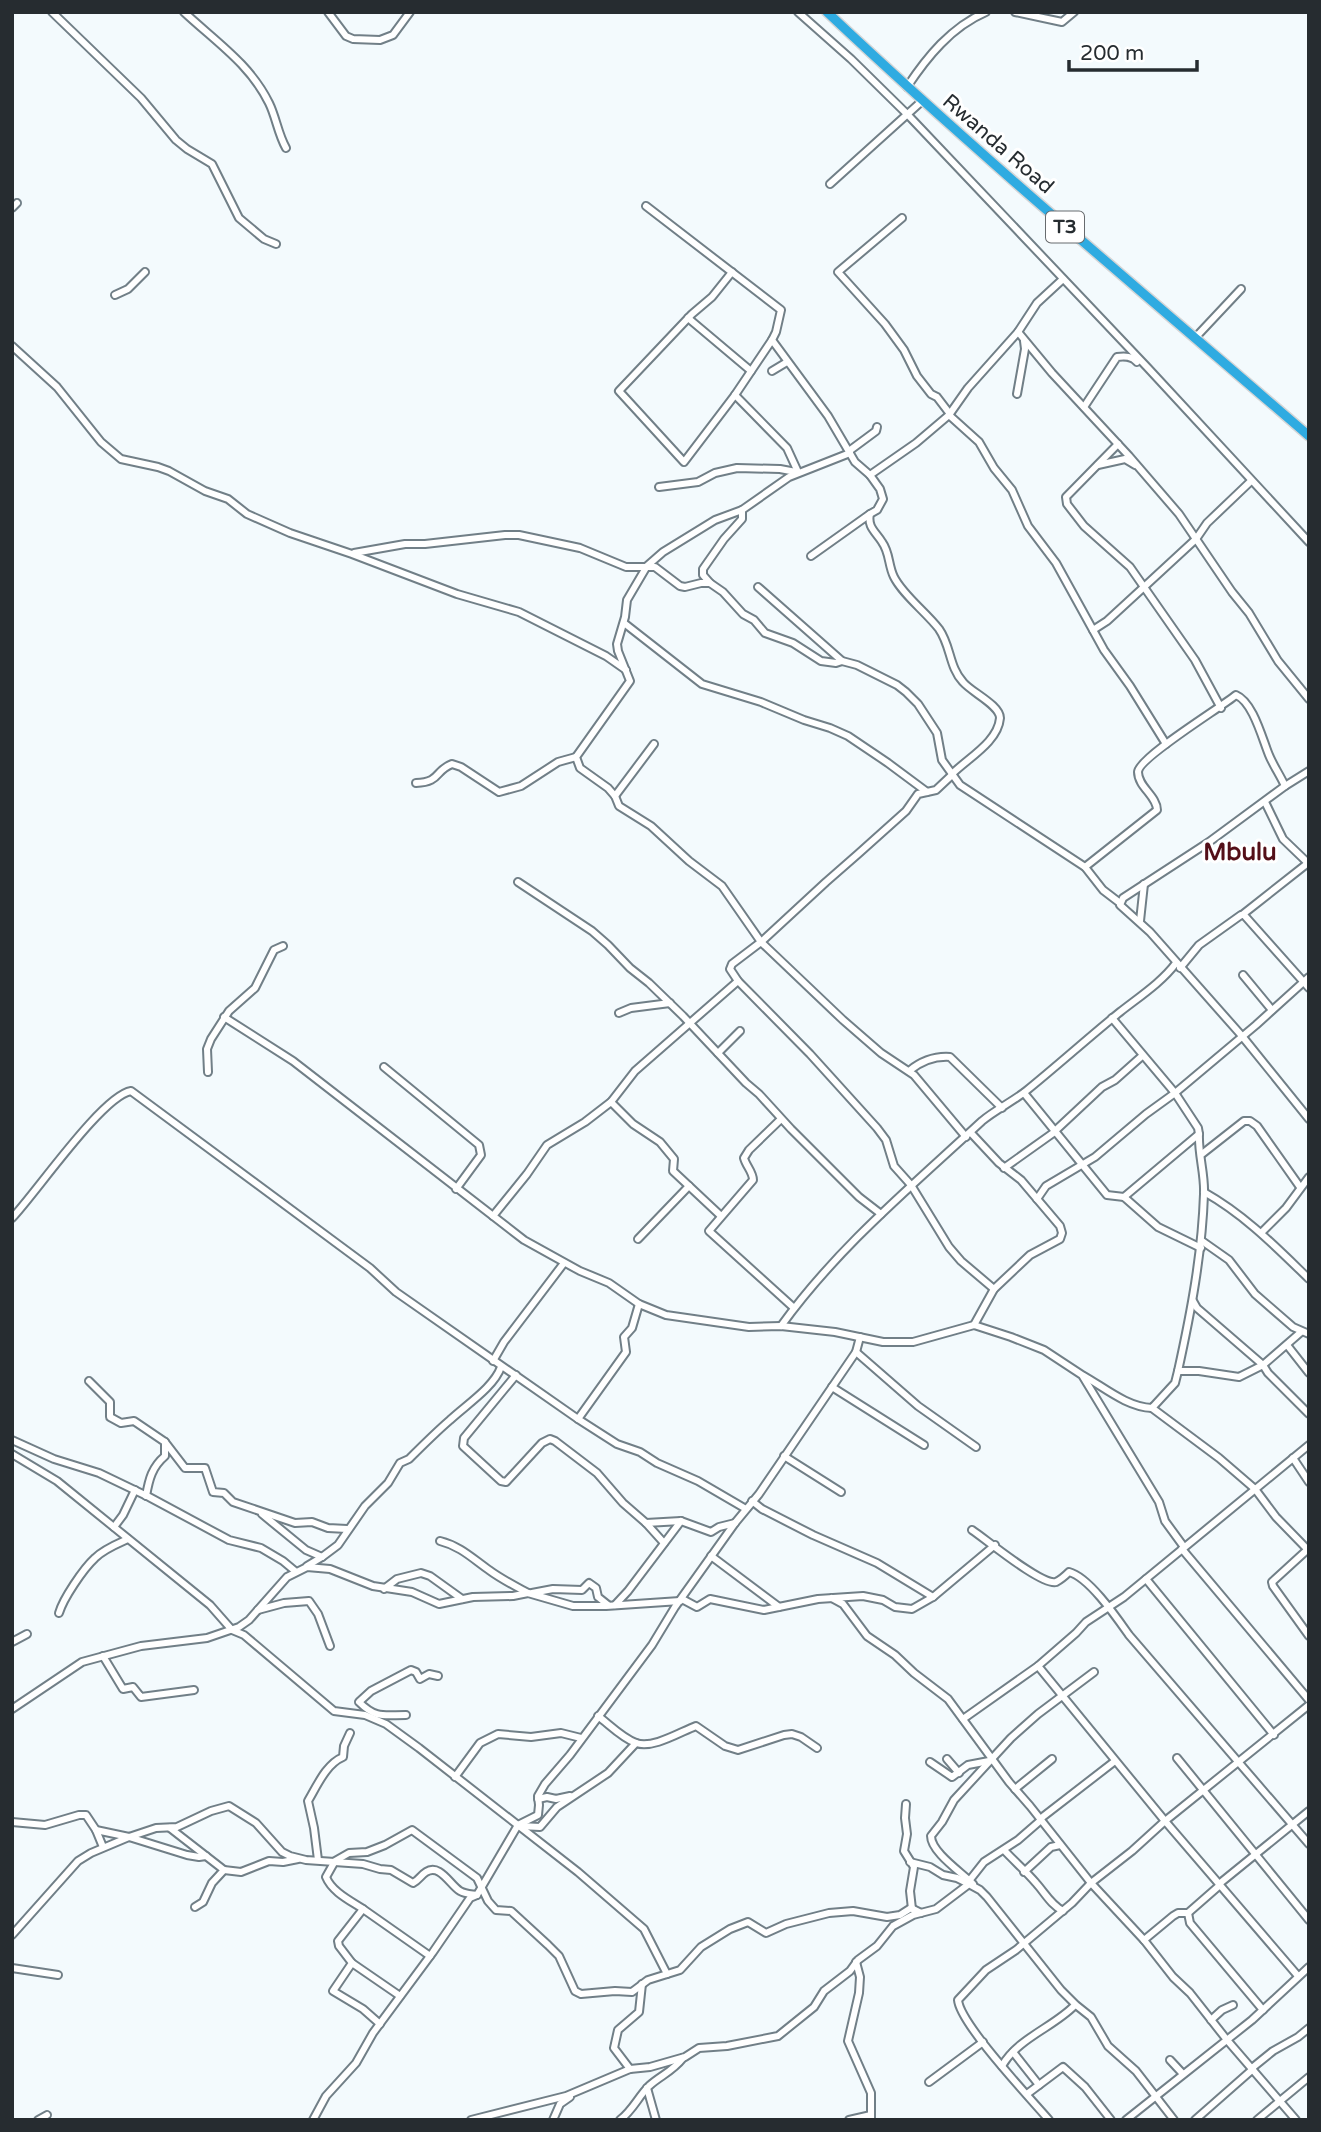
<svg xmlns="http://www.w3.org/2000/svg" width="1321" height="2132" font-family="'Varela Round',sans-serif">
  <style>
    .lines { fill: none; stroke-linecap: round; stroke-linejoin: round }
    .minor-casing { stroke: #717f87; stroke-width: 10 }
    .highway-casing { stroke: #d4d5d6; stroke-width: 12 }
    .minor { stroke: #fff; stroke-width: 6 }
    .highway { stroke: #2fabe1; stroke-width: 9 }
    .labels { text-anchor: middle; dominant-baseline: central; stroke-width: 6; stroke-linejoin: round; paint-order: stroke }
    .shield { fill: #fff; stroke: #676b6e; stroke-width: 2 }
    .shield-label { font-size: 19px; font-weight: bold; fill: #262c30 }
    .street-label { font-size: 21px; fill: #262c30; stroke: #fff }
    .quarter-label { font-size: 24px; font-weight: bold; fill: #540f18; stroke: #fff }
  </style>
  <rect width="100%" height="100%" fill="#f3fafd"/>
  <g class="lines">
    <g class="minor-casing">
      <g id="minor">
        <polyline points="52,12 141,98 176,140 187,149 212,164 239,218 264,239 276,244"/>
        <path d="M 184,12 C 215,41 250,64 269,103 C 276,117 278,134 286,148"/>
        <polyline points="328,12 346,36 353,39 380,40 393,35 410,12"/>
        <polyline points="798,12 851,59 908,115 1147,367 1309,542"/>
        <polyline points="1015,12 1062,22 1074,12"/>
        <path d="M 907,87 C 927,57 951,27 986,12"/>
        <polyline points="830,184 922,101"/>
        <polyline points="646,206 781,310 776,332 772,340 828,416 855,462 870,475 916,443 949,415 968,388 1018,332 1037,303 1063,279"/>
        <polyline points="12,208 17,203"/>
        <polyline points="902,218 838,272 885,324 904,350 917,376 931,394 937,397 950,414"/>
        <polyline points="732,272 712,297 692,314 619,391 684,462 735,395 772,340"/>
        <polyline points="115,295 128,289 145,272"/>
        <polyline points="688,318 751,371"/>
        <polyline points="1018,332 1052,373 1129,456 1179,514 1232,592 1249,613 1278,661 1309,699"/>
        <polyline points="1195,338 1241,289"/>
        <polyline points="12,346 57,387 101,442 121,459 158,467 169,471 205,491 228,499 247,514 290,533 352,554 457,594 519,612 606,656 626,670"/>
        <polyline points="772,371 787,362"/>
        <polyline points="1017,394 1025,349 1024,341"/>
        <polyline points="735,395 787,448 798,472"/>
        <path d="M 1084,407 L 1117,357 C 1125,356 1132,356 1137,362"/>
        <polyline points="949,415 979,442 994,468 1012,490 1028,526 1056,563 1104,650 1130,686 1166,744"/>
        <polyline points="1118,444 1066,497 1067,504 1084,526 1130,567 1195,660 1221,708"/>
        <polyline points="849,451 876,431 877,427"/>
        <polyline points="850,453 789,477 742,510 715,520 663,552 647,566 627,600 625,617 617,644 618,651 630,681 576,757 580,768 608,788 615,796 619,806 651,826 689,861 722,886 761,942 843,1020 881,1053 914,1075 966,1137"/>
        <polyline points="1098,465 1125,459 1135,465"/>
        <path d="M 870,475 L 880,489 L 883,499 L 877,510 L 870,514 C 867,527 876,532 882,542 C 890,553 888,565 894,577 C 903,595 926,612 939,629 C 951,646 949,667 963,682 C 971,692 1000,705 1000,718 C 998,742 968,758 952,774"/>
        <polyline points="659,487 698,482 715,473 737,468 780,469 796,472"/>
        <polyline points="354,553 405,544 425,544 505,535 519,535 580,548 626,567 655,567 680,586 685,587 701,583 710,583 723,592 743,614 754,620 765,633 793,643 821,661 836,663 842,661"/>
        <polyline points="811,556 870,514"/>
        <polyline points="710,583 703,575 703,569 724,539 742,519 742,510"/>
        <polyline points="758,587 842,661 857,665 897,685 906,692 918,704 937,733 942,760 960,785 1085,867 1103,890 1120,903"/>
        <polyline points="624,623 702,684 761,702 804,720 830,728 848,736 888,763 927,792"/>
        <polyline points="1093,630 1107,621 1144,587 1196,539 1207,523 1251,481"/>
        <polyline points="1309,771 1285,786 1209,842 1123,898 1120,905 1150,932 1242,1036 1309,1119"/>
        <polyline points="953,774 936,790 918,794 906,811 858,854 826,882 761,942 732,964 730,969 738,981 810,1054 877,1128 886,1140 894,1166 911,1185 949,1247 961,1261 994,1289"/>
        <path d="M 416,783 C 441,782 434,771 452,764 L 461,767 L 499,792 L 521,786 L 558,762 L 576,757"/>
        <polyline points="615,796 654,744"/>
        <polyline points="1265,802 1283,839 1309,864"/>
        <path d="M 1085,867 L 1157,810 C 1157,796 1138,787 1138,772 C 1138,758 1220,708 1236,695 C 1253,702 1262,738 1269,755 C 1273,765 1280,775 1285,786"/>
        <polyline points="518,882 592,931 608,945 630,968 649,983 683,1016 746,1083 759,1094 791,1129 859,1197 881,1214"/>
        <polyline points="1242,915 1308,863"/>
        <polyline points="1140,921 1144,884"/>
        <polyline points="1180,968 1199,945 1241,915 1244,915 1309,988"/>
        <polyline points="1243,975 1272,1010"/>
        <polyline points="619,1013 631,1008 670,1003"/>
        <polyline points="224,1017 293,1061 524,1240 580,1271 609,1283 639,1304 666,1315 749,1327 781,1326 835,1332 883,1342 913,1342 974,1325 1011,1337 1044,1350 1082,1375 1159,1502 1165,1521 1184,1547"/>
        <path d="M 1112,1018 L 1175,1093 L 1198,1128 L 1199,1134 C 1198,1154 1205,1174 1204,1194 C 1202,1254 1191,1312 1178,1371"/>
        <polyline points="718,1053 740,1031"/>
        <polyline points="384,1067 479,1145 481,1155 456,1189"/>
        <path d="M 909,1071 C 920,1062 935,1056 950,1057 L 1002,1108"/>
        <polyline points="208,1072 207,1049 211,1039 229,1011 255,988 274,950 283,946"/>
        <polyline points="1024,1093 1107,1195 1124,1197 1158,1227 1201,1248"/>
        <polyline points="611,1102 633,1124 660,1142 674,1159 673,1171 721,1216"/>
        <path d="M 781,1119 L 749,1150 L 744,1158 C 746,1166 753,1172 753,1180 L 709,1231 L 794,1308"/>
        <polyline points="1056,1130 1102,1087 1115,1080 1142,1056"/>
        <polyline points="971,1133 999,1163 1021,1180 1060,1226 1062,1233 1060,1239 1030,1255 994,1289 974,1325"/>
        <polyline points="1202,1154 1244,1121 1250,1121 1257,1126 1300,1187"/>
        <polyline points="1004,1168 1056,1131"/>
        <path d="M 1204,1192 C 1245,1215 1276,1247 1309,1279"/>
        <polyline points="1124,1197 1199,1134"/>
        <polyline points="1037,1199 1046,1186 1095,1157 1146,1114 1175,1093 1256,1025 1309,977"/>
        <polyline points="493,1216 527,1174 547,1145 585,1122 611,1102 635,1071 738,981"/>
        <path d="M 12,1218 C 36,1193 102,1096 131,1091 L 370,1268 L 396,1292 L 578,1419 L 626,1352 L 624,1337 L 632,1328 L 639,1304"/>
        <polyline points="1262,1232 1286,1208 1309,1177"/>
        <polyline points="638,1239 689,1186"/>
        <polyline points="1202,1241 1229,1260 1255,1294 1293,1327 1309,1334"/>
        <polyline points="1193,1301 1197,1308 1263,1365 1301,1332"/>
        <path d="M 781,1326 C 838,1247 912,1186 982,1121 C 995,1110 1012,1102 1026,1091 C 1058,1065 1088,1038 1120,1012 C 1139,997 1162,982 1176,963"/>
        <polyline points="1287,1345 1309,1373"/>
        <polyline points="856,1352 918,1406 976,1447"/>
        <polyline points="493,1361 504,1342 564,1263"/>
        <polyline points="516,1375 464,1438 463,1446 501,1481 506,1482 542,1443 550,1439 555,1441 597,1473 623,1503 646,1523 664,1543"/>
        <path d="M 1084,1376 C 1105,1388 1127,1407 1152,1408 L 1175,1383 L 1178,1371 L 1199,1371 L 1239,1377 L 1263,1365 L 1268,1373 L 1309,1414"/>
        <path d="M 89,1381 L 110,1402 L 110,1417 L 121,1423 L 134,1421 L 165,1442 L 165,1456 C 152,1467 149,1479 146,1496"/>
        <polyline points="832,1387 924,1445"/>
        <polyline points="1152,1408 1219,1458 1255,1489 1276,1517 1309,1551"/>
        <polyline points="578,1419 617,1444 640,1452 657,1463 698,1481 746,1509"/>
        <polyline points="12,1440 54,1459 99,1473 149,1497 229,1540 261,1548 283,1561 295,1571"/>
        <polyline points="165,1442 185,1468 205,1468 213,1492 224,1493 233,1502 295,1523 312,1522 328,1528 347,1529"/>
        <polyline points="12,1454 57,1481 210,1605 232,1630 244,1635 334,1711 365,1715 386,1724 419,1748 578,1872 644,1929 667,1974"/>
        <polyline points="784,1456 841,1492"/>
        <polyline points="1293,1458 1309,1482"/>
        <polyline points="752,1501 762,1509 813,1535 877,1563 933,1597"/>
        <polyline points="262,1514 306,1550 322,1557"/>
        <polyline points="646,1523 681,1521 711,1532 719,1527 735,1523"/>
        <polyline points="114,1527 123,1515 135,1490"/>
        <path d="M 972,1530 C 987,1540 1042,1586 1056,1582 C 1060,1580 1066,1575 1069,1572 C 1089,1577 1117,1618 1129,1635 L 1309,1844"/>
        <path d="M 440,1541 C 460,1546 472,1558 489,1570 C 501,1579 515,1586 528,1593"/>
        <polyline points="1182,1549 1309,1700"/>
        <polyline points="1307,1550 1272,1582 1273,1586 1309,1636"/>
        <polyline points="711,1556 779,1607"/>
        <path d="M 307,1566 L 322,1557 L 338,1545 L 365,1506 L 388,1483 L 400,1463 L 409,1459 C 422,1446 436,1432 450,1420 C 466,1405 494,1387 501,1367"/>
        <polyline points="1146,1579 1274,1735"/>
        <polyline points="384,1589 397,1579 421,1573 430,1576 462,1599"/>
        <polyline points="532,1593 553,1589 582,1590 589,1583 596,1588 598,1597 608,1605"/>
        <polyline points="832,1598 843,1604 867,1636 895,1655 914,1673 948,1699 1009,1782 1030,1806 1091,1883 1144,1940 1173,1977 1190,1993 1227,2040 1296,2120"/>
        <polyline points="682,1599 697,1607 710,1599 764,1610 818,1599 863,1596 883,1600 895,1607 912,1609 933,1597 995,1545"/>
        <polyline points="615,1605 628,1591 681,1521"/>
        <polyline points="258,1610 284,1603 309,1601 318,1614 330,1646"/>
        <path d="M 59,1613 C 63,1599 83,1569 95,1558 C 104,1549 117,1544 128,1539"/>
        <polyline points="12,1642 27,1634"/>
        <polyline points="103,1656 123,1689 133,1687 141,1697 194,1690"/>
        <polyline points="1038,1666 1165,1821 1298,1976"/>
        <polyline points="12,1709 82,1662 141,1646 207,1638 239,1627 249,1620 287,1577 307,1567 330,1569 373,1586 412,1592 439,1604 473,1597 513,1596 528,1593 573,1606 606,1606 680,1601"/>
        <path d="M 406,1715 C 384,1715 376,1719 359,1702 L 371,1691 L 411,1670 L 416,1672 L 420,1679 L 429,1674 L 438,1676"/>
        <path d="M 598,1716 C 610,1725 622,1738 636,1743 C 653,1749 680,1732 696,1726 L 725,1746 L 738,1750 L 784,1735 L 792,1734 L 801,1737 L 817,1748"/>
        <polyline points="963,1719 1038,1666 1076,1633 1086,1622 1124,1597 1309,1445"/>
        <polyline points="1177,1758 1309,1920"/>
        <polyline points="947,1759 959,1773"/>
        <polyline points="930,1762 952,1777 968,1765 989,1761"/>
        <polyline points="455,1777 480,1743 498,1734 531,1737 561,1733 581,1738"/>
        <polyline points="1015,1789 1052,1759"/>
        <polyline points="538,1799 547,1797 556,1799 570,1796"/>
        <polyline points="906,1804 905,1818 907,1834 904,1851 914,1867 910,1891 912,1909"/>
        <polyline points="1040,1819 1115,1761"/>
        <polyline points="12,1822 45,1825 79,1815 86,1815 96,1830 103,1847"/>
        <polyline points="520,1826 540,1827 557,1807 608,1773 636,1743"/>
        <polyline points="170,1828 224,1870 212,1883 203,1902 195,1907"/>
        <path d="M 96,1830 L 129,1837 L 156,1828 L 177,1827 L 211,1811 L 229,1806 L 256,1823 L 282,1852 L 290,1856 L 306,1860 L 363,1864 L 380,1869 L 391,1870 L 413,1883 C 419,1880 421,1875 426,1872 C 440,1863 450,1885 460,1891 C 465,1894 471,1894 477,1895"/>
        <path d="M 1004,1850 C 1014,1861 1026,1871 1036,1883 C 1045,1893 1051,1905 1063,1911"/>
        <path d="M 318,1860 L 314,1828 L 308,1801 C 317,1786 326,1764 343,1757 L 344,1746 L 350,1733"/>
        <polyline points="910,1862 930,1867 943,1875 957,1878 967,1883"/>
        <polyline points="224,1870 241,1872 269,1861 283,1862 298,1859"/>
        <polyline points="1024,1872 1051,1847 1060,1845"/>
        <polyline points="969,1881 984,1862 1018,1840 1041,1820"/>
        <path d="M 973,1884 C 961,1872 931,1852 931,1836 L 942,1822 L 954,1800 L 1011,1738 L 1038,1714 L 1094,1672"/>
        <polyline points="1219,1884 1309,1811"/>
        <polyline points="363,1909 430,1956"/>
        <polyline points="1188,1913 1190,1923 1263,2010"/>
        <polyline points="12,1935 78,1861 91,1853 129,1837 187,1855 199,1857 206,1856"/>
        <polyline points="1144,1940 1173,1916 1178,1913 1188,1913 1220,1885"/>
        <polyline points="856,1962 860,1977 859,1993 848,2041 871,2093 871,2120"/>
        <polyline points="352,1963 400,1996"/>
        <polyline points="12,1968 58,1975"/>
        <polyline points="1211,2020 1222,2010 1233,2005"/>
        <path d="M 380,2024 L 363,2009 L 333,1991 L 352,1963 L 339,1946 L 338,1941 L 363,1909 C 351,1901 332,1892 326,1877 L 335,1861 L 349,1853 L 367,1852 L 385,1845 L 412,1830 L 477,1878 L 488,1901 L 496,1910 L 511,1911 L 548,1945 L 559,1956 L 575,1991 L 581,1994 L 615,1991 L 632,1992 L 648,1980 L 680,1970 L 701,1947 L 730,1929 L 748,1922 L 766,1933 L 786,1924 L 829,1913 L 853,1911 L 887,1917 L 900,1915 L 911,1908 L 921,1913"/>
        <polyline points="1013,2052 1039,2085"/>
        <polyline points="1170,2060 1183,2074"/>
        <path d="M 1002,2066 C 1018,2038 1054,2027 1075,2005"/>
        <polyline points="1252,2068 1273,2051 1298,2037 1309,2028"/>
        <polyline points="630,2069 614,2048 618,2030 639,2012 642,1984"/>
        <polyline points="929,2082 983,2042"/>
        <polyline points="647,2088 656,2120"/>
        <polyline points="1027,2094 1063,2067 1085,2087 1111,2120"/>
        <polyline points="38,2120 47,2115"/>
        <polyline points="313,2120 326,2096 356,2063 373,2033 433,1952 470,1898 477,1895 518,1825 538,1815 539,1805 538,1796 545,1784 570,1755 652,1645 675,1607 735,1523 759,1494 856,1352 860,1337"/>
        <polyline points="471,2120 566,2096 630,2069 650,2067 685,2057 699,2048 727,2046 778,2036 814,2007 824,1991 850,1971 858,1960 877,1946 893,1926 913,1915 936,1909 969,1884 980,1890 987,1897 1061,1990 1076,2005 1091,2017 1108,2046 1136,2071 1174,2120"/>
        <polyline points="553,2120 560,2104 570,2097"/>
        <path d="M 620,2120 C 633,2110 638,2097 649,2086 C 661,2075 672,2072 683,2058"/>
        <polyline points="849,2120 871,2115"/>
        <path d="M 1049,2120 C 1031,2099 960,2024 958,2000 L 986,1970 L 1016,1950 L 1072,1903 L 1091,1883 L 1132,1851 L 1165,1821 L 1309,1705"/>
        <polyline points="1126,2120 1252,2020 1309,1967"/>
        <polyline points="1195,2120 1253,2069"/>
        <polyline points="1257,2120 1309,2077"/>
      </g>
    </g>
    <g class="highway-casing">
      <path id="highway" d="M 827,12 C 983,159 1147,296 1309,436"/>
    </g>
    <use href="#minor" class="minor"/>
    <use href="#highway" class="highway"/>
  </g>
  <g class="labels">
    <rect class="shield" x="1046" y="211.5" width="38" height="31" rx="5"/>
    <g class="shield-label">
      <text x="1065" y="227">T3</text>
    </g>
    <g class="street-label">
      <text transform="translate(998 144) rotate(41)">Rwanda Road</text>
    </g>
    <g class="quarter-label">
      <text x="1240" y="852">Mbulu</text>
    </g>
  </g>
  <rect width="1321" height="2132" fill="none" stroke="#262c30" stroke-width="28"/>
  <path d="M1069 60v10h128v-10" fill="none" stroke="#262c30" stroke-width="3.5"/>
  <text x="1080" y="60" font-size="21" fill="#262c30" stroke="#ffffff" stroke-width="5" paint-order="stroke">200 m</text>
</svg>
